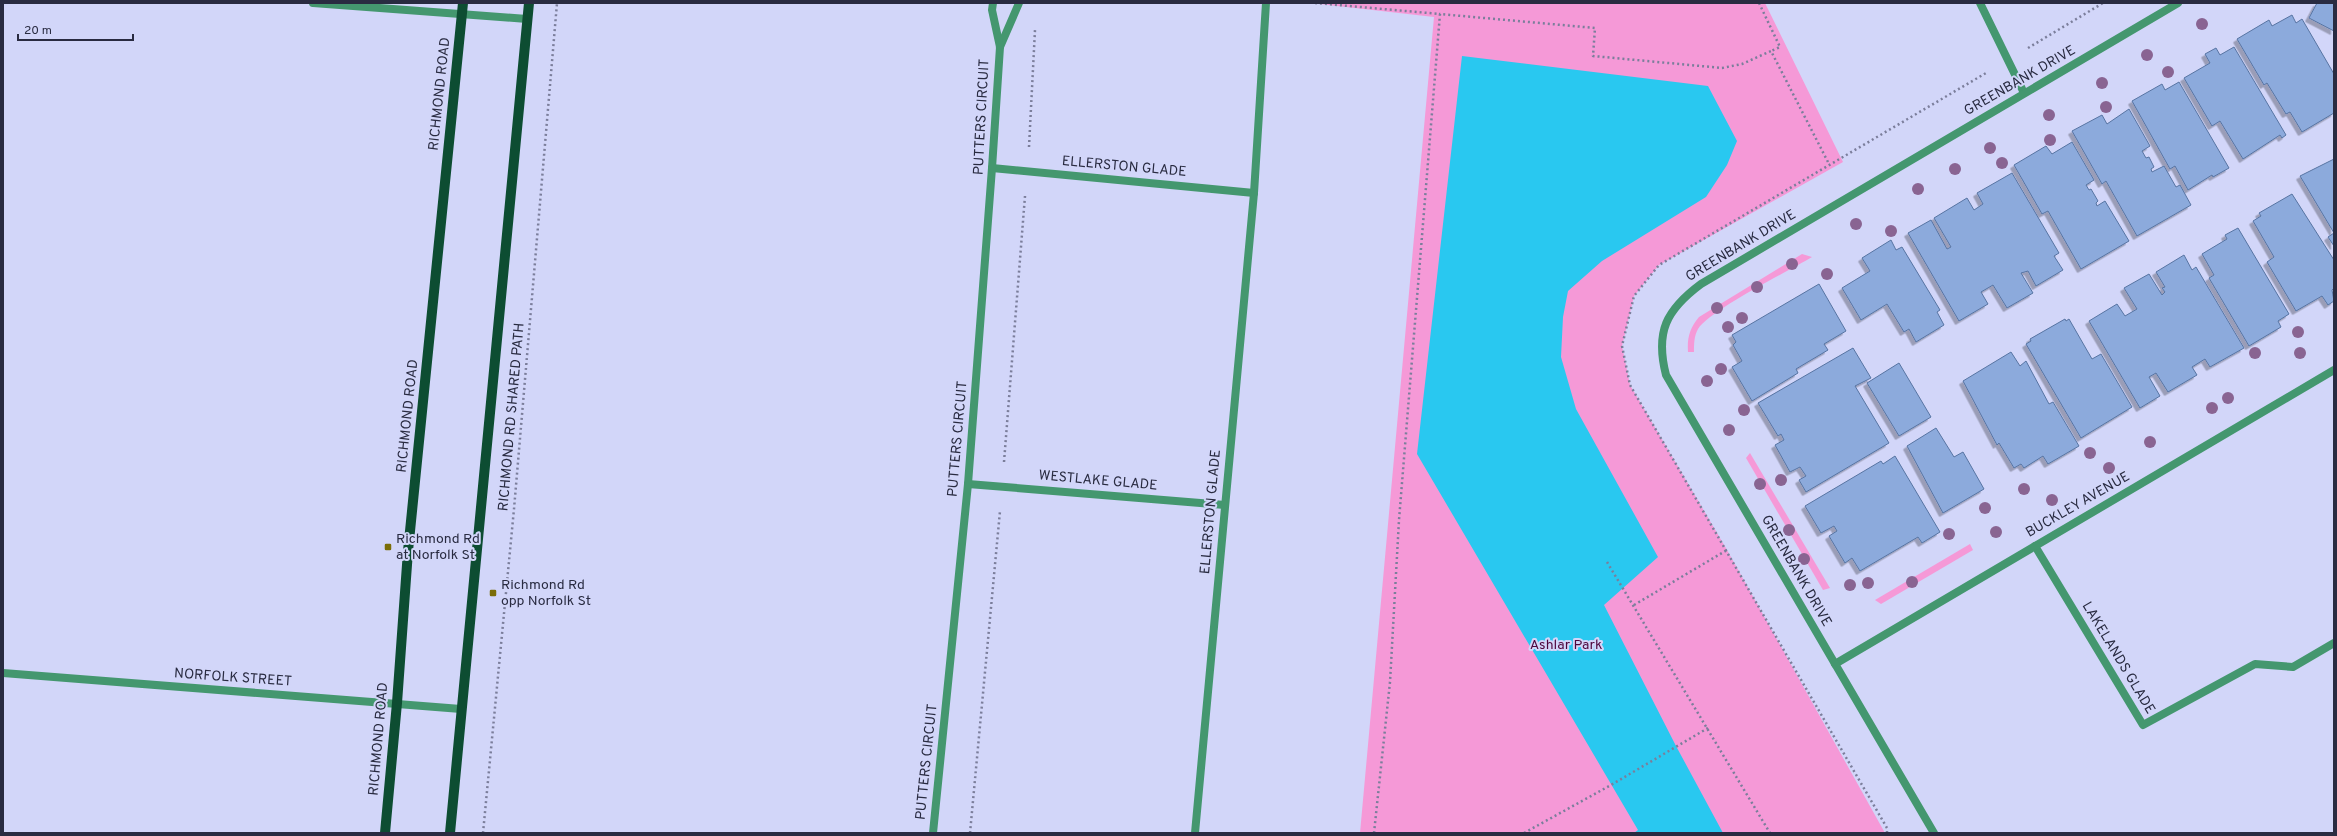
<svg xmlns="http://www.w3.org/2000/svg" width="2337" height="836" font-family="Overpass,sans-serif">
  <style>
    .green { fill: #f599d7 }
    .water { fill: #29c8f0 }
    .building { fill: #8caadc; stroke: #5774a2; filter: url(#shadow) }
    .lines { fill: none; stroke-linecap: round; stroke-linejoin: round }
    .path { stroke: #7b7e9b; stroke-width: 2.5; stroke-dasharray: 2 3; stroke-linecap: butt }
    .lane { stroke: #44976f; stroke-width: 8 }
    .street { stroke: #44976f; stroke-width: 8 }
    .primary { stroke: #0d4d32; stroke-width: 10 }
    .tree { fill: #896492 }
    .poi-dot { fill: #7b6d08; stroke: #d2d6f9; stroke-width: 1.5 }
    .labels { text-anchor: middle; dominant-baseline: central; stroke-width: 4; stroke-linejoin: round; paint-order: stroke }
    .street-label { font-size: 14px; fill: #292b41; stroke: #d2d6f9 }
    .poi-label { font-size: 14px; fill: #292b41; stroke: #d2d6f9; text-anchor: start }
    .park-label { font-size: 14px; fill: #4e063d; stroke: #d2d6f9 }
  </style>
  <defs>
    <filter id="shadow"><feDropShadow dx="-3.5" dy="3.5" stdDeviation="0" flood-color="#0004"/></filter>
  </defs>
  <rect width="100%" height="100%" fill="#d2d6f9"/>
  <g class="green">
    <polygon points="1311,3 1765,3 1843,162 1659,265 1634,296 1622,346 1630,385 1727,550 1885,833 1360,833 1434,17"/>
    <path d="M 1802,254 L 1812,257 C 1789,271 1710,310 1698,329 C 1694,336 1694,344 1694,352 L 1688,352 C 1687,337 1690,328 1699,317 Z"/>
    <polygon points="1750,453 1830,588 1823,590 1746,458"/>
    <polygon points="1970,544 1973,550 1881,604 1875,600"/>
  </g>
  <polygon class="water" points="1462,56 1708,86 1737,141 1727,165 1706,197 1602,261 1568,291 1563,317 1561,357 1576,409 1658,557 1604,605 1676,746 1723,833 1634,833 1638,830 1417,454"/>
  <g class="building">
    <polygon points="2317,3 2334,3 2334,31 2309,18"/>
    <polygon points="2292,15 2296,23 2302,19 2334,74 2334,113 2302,132 2290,112 2286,114 2267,83 2264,85 2237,39 2269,20 2272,26"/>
    <polygon points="2234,47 2286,135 2282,138 2280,135 2243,159 2220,121 2212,126 2184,78 2210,63 2205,54 2216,48 2220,55"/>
    <polygon points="2179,82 2229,168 2213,177 2212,175 2188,190 2175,166 2170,169 2132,101 2162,84 2165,90"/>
    <polygon points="2129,109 2150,146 2142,151 2146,158 2149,157 2154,167 2151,169 2152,172 2164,166 2176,187 2180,185 2191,205 2137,236 2106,181 2102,184 2072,131 2102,115 2107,124"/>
    <polygon points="2072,142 2094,180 2086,185 2089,190 2091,189 2098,201 2096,203 2097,206 2105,201 2129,241 2081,269 2048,211 2042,214 2014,165 2046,146 2052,154"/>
    <polygon points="2334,159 2334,246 2328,237 2334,233 2300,176"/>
    <polygon points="2012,173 2059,253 2054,256 2063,270 2036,286 2028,271 2021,273 2033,293 2007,308 1993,285 1981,292 1988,304 1959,321 1908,233 1931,220 1947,249 1951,247 1934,218 1967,198 1974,210 1983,204 1977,193"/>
    <polygon points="2292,194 2334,260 2334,288 2332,290 2334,301 2328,305 2322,296 2296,311 2267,262 2274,257 2253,221 2261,216 2259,213"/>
    <polygon points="2238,228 2289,314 2278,321 2281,327 2249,346 2209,278 2214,275 2202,254 2227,239 2225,235"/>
    <polygon points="1891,240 1896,250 1902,247 1940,310 1937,312 1944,325 1916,342 1909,329 1904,332 1887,304 1861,320 1842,288 1870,271 1862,258"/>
    <polygon points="2184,255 2192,270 2196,267 2244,348 2210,367 2205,359 2192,367 2197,375 2168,392 2156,373 2149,377 2160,396 2140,408 2089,321 2117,304 2125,316 2137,309 2124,288 2149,274 2162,295 2165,292 2162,288 2165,287 2156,272"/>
    <polygon points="1819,284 1846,331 1824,344 1828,350 1796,369 1798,373 1752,401 1732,367 1742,361 1733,345 1736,342 1732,335"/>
    <polygon points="2065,319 2066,321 2069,319 2092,359 2101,354 2132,407 2081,438 2026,344 2031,341 2030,339"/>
    <polygon points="1853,348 1871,378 1855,386 1889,443 1806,492 1799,480 1806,476 1800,467 1790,472 1775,445 1784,440 1781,434 1778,436 1758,403"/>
    <polygon points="2011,352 2020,366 2026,361 2049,404 2053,402 2079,446 2048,464 2043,456 2024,468 2021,464 2014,468 1999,443 1997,445 1963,381"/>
    <polygon points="1899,363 1931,417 1899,436 1867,383"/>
    <polygon points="1936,428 1954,457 1963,452 1984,489 1943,513 1907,446"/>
    <polygon points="1895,456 1940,532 1922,543 1918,537 1860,571 1852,558 1845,563 1829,536 1837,531 1834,526 1821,533 1805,506 1881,461 1883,464"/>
  </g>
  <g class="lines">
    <g class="path">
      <polyline points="1315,3 1440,14"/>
      <polyline points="1759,3 1780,47 1771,51"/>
      <polyline points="2028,48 2103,3"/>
      <polyline points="1029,147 1035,30"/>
      <polyline points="1004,462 1025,196"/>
      <polyline points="1607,562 1770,833"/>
      <polyline points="1634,605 1727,550"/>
      <polyline points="483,833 514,509 557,3"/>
      <polyline points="970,833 1000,511"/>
      <polyline points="1374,833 1390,682 1399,520 1440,14 1595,28 1593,56 1722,68 1742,64 1771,51 1829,164"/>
      <polyline points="1524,833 1611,785 1708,728"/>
      <polyline points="1887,833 1887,828 1630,385 1622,346 1634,296 1659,265 1986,73"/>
    </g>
    <g class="lane">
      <polyline points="1980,3 2024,93"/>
      <polyline points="992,168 1254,193"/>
      <polyline points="968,484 1225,505"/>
      <polyline points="2035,546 2143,725 2255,664 2293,667 2334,643"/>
      <polyline points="1195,833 1254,193 1266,3"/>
    </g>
    <g class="street">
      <polyline points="313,3 527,19"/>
      <polyline points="1000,47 1019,3"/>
      <polyline points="1835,664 2334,370"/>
      <polyline points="3,673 461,709"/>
      <polyline points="933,833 968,484 992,168 1000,47 992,10 993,3"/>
      <path d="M 1934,833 L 1666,375 C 1655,332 1666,310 1701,284 L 2178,3"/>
    </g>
    <g class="primary">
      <polyline points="385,833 397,703 408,551 463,3"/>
      <polyline points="450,833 529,3"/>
    </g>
  </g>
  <g class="tree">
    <circle cx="2202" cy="24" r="6"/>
    <circle cx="2147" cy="55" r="6"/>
    <circle cx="2168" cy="72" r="6"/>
    <circle cx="2102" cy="83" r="6"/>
    <circle cx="2106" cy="107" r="6"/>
    <circle cx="2049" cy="115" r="6"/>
    <circle cx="2050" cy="140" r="6"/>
    <circle cx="1990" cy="148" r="6"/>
    <circle cx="2002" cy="163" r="6"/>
    <circle cx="1955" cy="169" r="6"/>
    <circle cx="1918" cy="189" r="6"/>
    <circle cx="1856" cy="224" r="6"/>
    <circle cx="1891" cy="231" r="6"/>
    <circle cx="1792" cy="264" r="6"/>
    <circle cx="1827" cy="274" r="6"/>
    <circle cx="1757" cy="287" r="6"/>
    <circle cx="1717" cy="308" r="6"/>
    <circle cx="1742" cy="318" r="6"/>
    <circle cx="1728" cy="327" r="6"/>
    <circle cx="2298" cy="332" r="6"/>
    <circle cx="2255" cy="353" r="6"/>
    <circle cx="2300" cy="353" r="6"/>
    <circle cx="1721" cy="369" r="6"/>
    <circle cx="1707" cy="381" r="6"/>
    <circle cx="2228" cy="398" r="6"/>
    <circle cx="2212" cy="408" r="6"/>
    <circle cx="1744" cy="410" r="6"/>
    <circle cx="1729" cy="430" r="6"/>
    <circle cx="2150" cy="442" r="6"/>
    <circle cx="2090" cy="453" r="6"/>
    <circle cx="2109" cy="468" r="6"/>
    <circle cx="1781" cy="480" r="6"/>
    <circle cx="1760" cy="484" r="6"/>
    <circle cx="2024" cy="489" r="6"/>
    <circle cx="2052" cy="500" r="6"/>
    <circle cx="1985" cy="508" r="6"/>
    <circle cx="1789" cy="530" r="6"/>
    <circle cx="1996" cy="532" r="6"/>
    <circle cx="1949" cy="534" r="6"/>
    <circle cx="1804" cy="559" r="6"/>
    <circle cx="1912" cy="582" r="6"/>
    <circle cx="1868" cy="583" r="6"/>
    <circle cx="1850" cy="585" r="6"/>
  </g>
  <g class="poi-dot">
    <rect x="384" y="543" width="8" height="8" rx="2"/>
    <rect x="489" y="589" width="8" height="8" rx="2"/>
  </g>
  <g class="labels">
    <g class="street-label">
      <text transform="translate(2020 81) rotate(-30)">GREENBANK DRIVE</text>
      <text transform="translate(440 94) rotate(-84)">RICHMOND ROAD</text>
      <text transform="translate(982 117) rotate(-87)">PUTTERS CIRCUIT</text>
      <text transform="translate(1124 167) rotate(5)">ELLERSTON GLADE</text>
      <text transform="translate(1741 246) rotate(-31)">GREENBANK DRIVE</text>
      <text transform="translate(408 416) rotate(-84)">RICHMOND ROAD</text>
      <text transform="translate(512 417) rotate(-85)">RICHMOND RD SHARED PATH</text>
      <text transform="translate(958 439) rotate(-85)">PUTTERS CIRCUIT</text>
      <text transform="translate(1098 481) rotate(5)">WESTLAKE GLADE</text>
      <text transform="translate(2078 505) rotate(-30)">BUCKLEY AVENUE</text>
      <text transform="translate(1211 512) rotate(-85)">ELLERSTON GLADE</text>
      <text transform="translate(1796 571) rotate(60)">GREENBANK DRIVE</text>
      <text transform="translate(2118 658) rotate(59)">LAKELANDS GLADE</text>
      <text transform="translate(233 678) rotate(4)">NORFOLK STREET</text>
      <text transform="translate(379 739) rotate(-85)">RICHMOND ROAD</text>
      <text transform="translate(927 762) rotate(-84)">PUTTERS CIRCUIT</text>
    </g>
    <g class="poi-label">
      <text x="396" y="539">Richmond Rd<tspan x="396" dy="16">at Norfolk St</tspan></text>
      <text x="501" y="585">Richmond Rd<tspan x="501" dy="16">opp Norfolk St</tspan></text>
    </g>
    <g class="park-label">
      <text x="1566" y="645">Ashlar Park</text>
    </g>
  </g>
  <rect width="2337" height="836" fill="none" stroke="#292b41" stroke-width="8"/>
  <path d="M18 34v6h115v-6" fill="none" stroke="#292b41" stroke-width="2"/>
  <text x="24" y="34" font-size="12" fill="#292b41" stroke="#d2d6f9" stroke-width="3" paint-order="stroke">20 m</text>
</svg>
